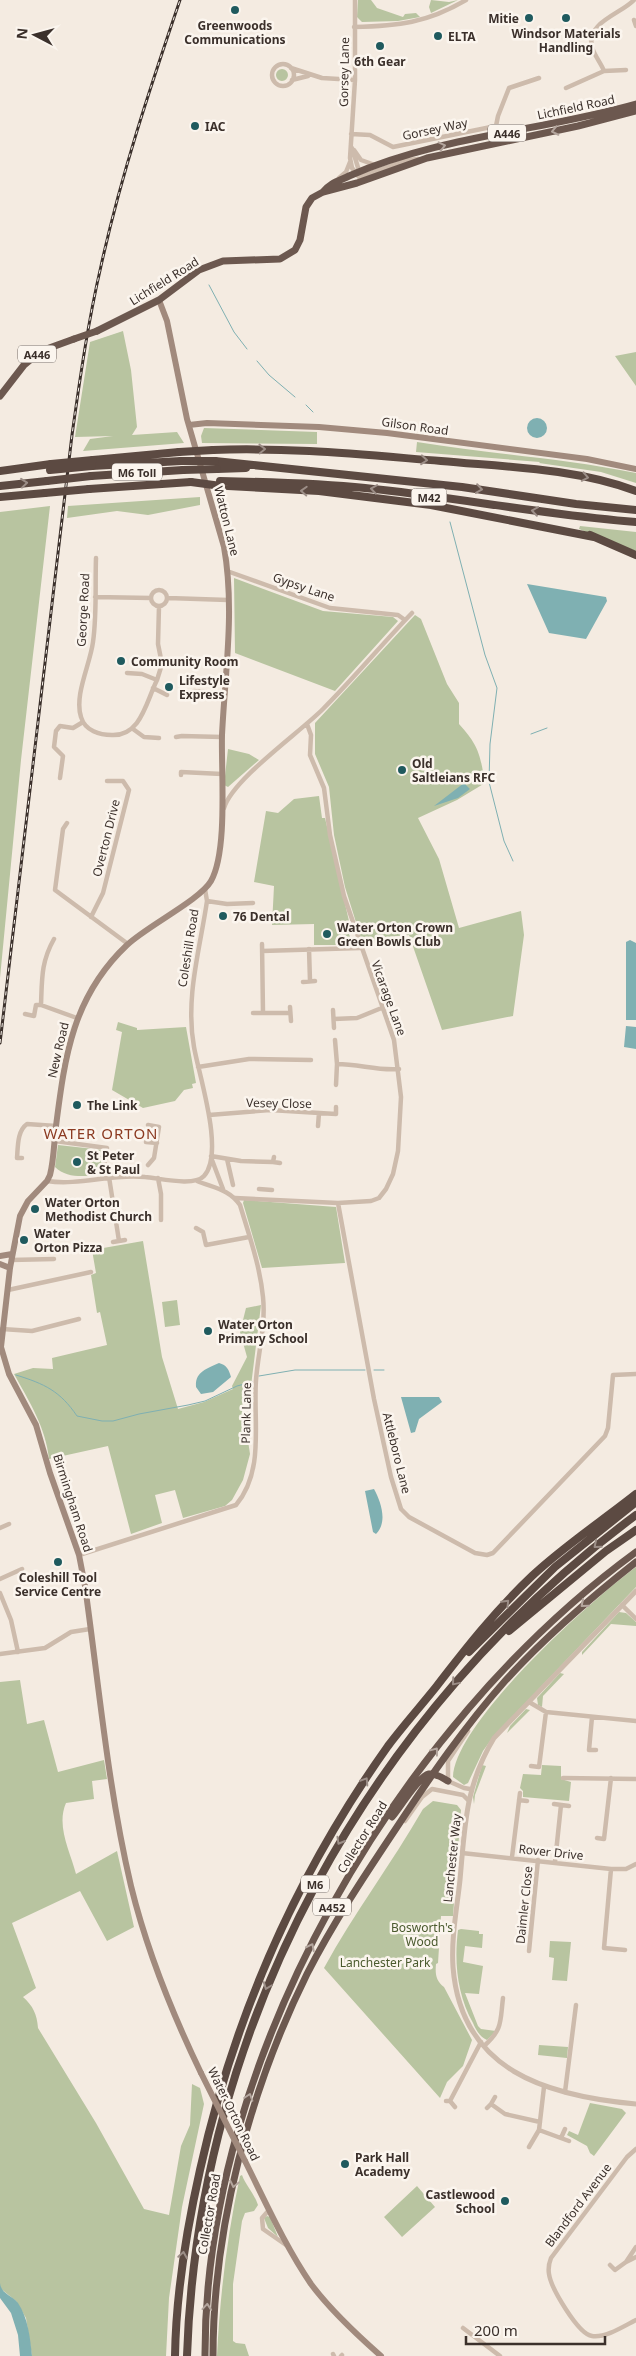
<svg xmlns="http://www.w3.org/2000/svg" width="636" height="2356" font-family="'Noto Sans',sans-serif">
<rect width="100%" height="100%" fill="#f4ebe1"/>
<path fill="#b8c4a0" d="M358 0H371L377 8 403 17 405 14 416 13 420 17 398 21 362 22 357 17Z
M431 0 449 2 458 0 431 13 429 7Z
M276 75a6 6 0 1 1 12 0a6 6 0 1 1-12 0Z
M123 331 131 370 137 427 132 435 177 432 184 443 83 451 90 439 113 436 75 437 90 342Z
M636 352V386L615 356Z
M204 428 317 432V444L202 443 201 436Z
M417 442C490 454 563 458 636 473V483L601 472 539 463 540 462 416 452Z
M200 497V505L148 515 117 511 67 518 68 506Z
M50 506 21 760 0 978V512Z
M580 526 636 532V551L579 529Z
M234 578 323 611 393 617 398 621 335 691 235 653Z
M415 615 421 619 447 684 459 703V724C479 746 480 754 485 783L457 800 418 818 439 859 459 928 521 911 524 935 513 1016 442 1030 409 935 387 937 364 948 345 887 334 835 329 787 315 754V723Z
M228 749 249 754 259 760 228 787 224 785Z
M319 796 322 818H325L349 921 345 922 352 943H342L341 923V945H314V924L272 925 274 886 254 882 266 811 278 813 294 799Z
M118 1022 137 1028V1030L186 1027 196 1083 192 1084 193 1088 184 1090 175 1101 143 1108 112 1090 122 1032 116 1030Z
M58 1145 103 1150 100 1175C85 1176 67 1179 55 1167Z
M244 1200 336 1207 345 1263 262 1268 243 1203Z
M143 1241 162 1357 178 1409 204 1402 233 1389 232 1386 247 1357 240 1332 246 1308 261 1305 250 1394 242 1401 250 1454 243 1480 232 1500 225 1506 183 1518 175 1490 155 1495 162 1523 131 1534 108 1446 49 1459C46 1428 29 1401 14 1374L33 1368 53 1369 52 1358 107 1345 100 1312 97 1313 91 1275 96 1273 92 1250Z
M177 1300 180 1325 165 1327 162 1302Z
M636 1567V1587L493 1737 483 1751 468 1783 464 1785 453 1777C455 1722 591 1600 636 1567Z
M619 1612 626 1613 636 1622V1626L611 1624 582 1655V1652Z
M560 1673 564 1674 543 1696 542 1707 538 1705 537 1698Z
M20 1680 27 1724 44 1720 58 1772 104 1760 107 1779 92 1781 94 1799 66 1803C56 1826 70 1851 76 1874L117 1851 134 1927 107 1941 80 1891 12 1923 36 1988 23 1997C33 2006 37 2014 38 2028L96 2123 144 2209 169 2215 181 2146 190 2125 192 2084 200 2088 204 2104 182 2207 169 2298 166 2356H32L26 2318 16 2301 0 2288V1682Z
M526 1709 530 1710 507 1733 510 1726Z
M482 1765 486 1766 475 1795 474 1804 473 1797Z
M542 1765 561 1766V1779L571 1782 569 1801 523 1797V1791L520 1788 523 1774 541 1775Z
M433 1801 457 1805 461 1810 453 1916H441L438 1963 436 1964C435 1974 436 1981 444 1987L472 2040 463 2066 447 2082 440 2098 324 1968C354 1913 392 1863 423 1809Z
M461 1929 479 1931V1934H483L482 1948 465 1946 463 1962 483 1966 479 1994 465 1993 478 2026 481 2029 496 2031 487 2040C480 2037 476 2030 473 2023 457 1994 454 1962 458 1930Z
M550 1941 571 1942 567 1981 552 1980 554 1958 549 1957Z
M539 2045 568 2047 567 2058 538 2055Z
M590 2103 622 2109 626 2113 594 2156 590 2153 587 2146 567 2135 569 2131 578 2135Z
M242 2175C246 2186 254 2193 258 2205L254 2211 245 2213 242 2221 233 2284V2341L236 2343 245 2344 249 2356H217C220 2295 227 2236 240 2176Z
M417 2186 435 2207 402 2237 384 2217Z
M267 2216 270 2217 278 2237 268 2228 264 2218Z"/>
<path fill="#7fb0b2" d="M527 428a10 10 0 1 1 20 0a10 10 0 1 1-20 0Z
M527 584 606 597 607 601 586 639 549 633Z
M464 783 470 789 458 798 434 806Z
M630 940 636 943V1020H626V942Z
M626 1026 636 1027V1049L624 1047Z
M219 1363C227 1365 229 1370 231 1377L213 1392 201 1394 196 1387C195 1372 206 1369 219 1363Z
M401 1397H439L442 1402 419 1419 415 1432 411 1433Z
M374 1489C381 1502 388 1522 376 1534L373 1532 365 1491Z
M0 2283C1 2294 12 2295 18 2303 28 2318 30 2337 32 2356H20L18 2335 11 2313 0 2298Z"/>
<g fill="none" stroke-linecap="round" stroke-linejoin="round">
<path stroke="#7fb0b2" stroke-width="1" d="M209 285 234 332 247 349
M257 361 269 375 295 397
M306 405 313 412
M450 522 485 655 497 688 490 744 489 782 504 841 513 861
M531 734 547 728
M374 1370H384
M16 1375C45 1384 60 1391 77 1416L102 1421H113L139 1414 188 1405 205 1401 237 1386 252 1382
M259 1376 295 1370H365"/>
<path stroke="#cdbbac" stroke-width="4.5" d="M355 0V80L350 158 352 168 359 177 407 160 418 159
M634 20 636 26
M354 27C398 26 427 23 466 0
M272 75a11 11 0 1 1 22 0a11 11 0 1 1-22 0Z
M291 68 322 78 355 80
M604 71C601 63 594 55 592 47 586 22 621 14 634 0
M292 80 308 76
M566 88 604 71 626 70
M351 134 370 135 393 147 496 126 498 116 509 88 539 78
M352 148 360 174
M354 150 361 160 375 165
M339 178 346 172 350 162
M96 558C95 586 97 614 93 642 90 665 74 695 81 717 85 731 100 735 112 735 141 736 146 702 157 680
M227 571 330 608 398 615 405 620
M151 598a8 8 0 1 1 16 0a8 8 0 1 1-16 0Z
M95 597 151 598
M168 598 228 600
M127 673 142 674 157 680 162 664 158 644 159 606
M153 688 167 695
M194 691 225 694
M133 729 144 737 159 738
M176 737 182 736 222 737
M181 775V772L222 774
M60 778 63 756 54 747 56 731 60 726 73 728 83 722
M224 808C233 779 299 733 323 709 354 678 382 644 412 613
M67 823 63 829 55 890 128 944
M207 901 227 904 253 903
M91 917 103 893 129 790 123 781H107
M54 939C41 962 42 979 41 1005L77 1018
M262 944 263 1013
M309 949 310 981
M262 951 360 948
M303 982 315 981
M290 1007 291 1021
M333 1010 334 1028
M253 1013H290
M25 1014 34 1016 36 1005H41
M334 1019 357 1018 384 1007
M335 1040 337 1064 336 1085
M337 1064C359 1064 378 1071 399 1069
M198 1067 249 1059 311 1060
M209 1115 270 1110 336 1114V1107
M318 1126 319 1113
M55 1141 107 1148 102 1178
M146 1142 157 1143
M211 1156 241 1161 273 1162
M274 1157 273 1162 280 1163
M22 1158H17C18 1147 17 1131 27 1124L56 1126
M227 1159 233 1185
M212 1160 223 1189
M148 1165 154 1158 159 1127 148 1125
M109 1177 119 1241
M158 1178 161 1194V1220
M47 1181C80 1186 113 1173 145 1177 159 1178 194 1187 204 1176 225 1153 199 1076 194 1047 185 998 200 949 207 901L205 889
M259 1189 272 1190
M235 1198 338 1203 371 1201 379 1198 386 1189 393 1174 398 1151 401 1097 394 1040 344 896 330 835 324 788 310 755 311 735 307 724
M338 1203 374 1399 391 1477 401 1509 409 1517 475 1553 487 1555 493 1553 605 1436 608 1428 613 1375 636 1374
M196 1228 203 1232 206 1245 249 1237
M113 1242 125 1240
M11 1260 54 1259
M8 1290 91 1272
M2 1329 32 1331 79 1319
M0 1528 9 1524
M79 1555 236 1505C265 1470 253 1422 256 1380 258 1353 266 1325 263 1297 260 1266 249 1235 240 1205 229 1189 214 1188 197 1181
M0 1579 22 1569
M0 1593 11 1620 18 1652
M622 1605 636 1619
M0 1654 45 1648 71 1632 90 1629
M529 1702 546 1712 636 1721
M592 1717 589 1750H596
M468 1731 448 1761V1781L464 1788 470 1789
M531 1766 539 1767 546 1712
M563 1778 636 1779
M519 1800 527 1801
M554 1804 569 1806
M405 1821 422 1797 432 1789 463 1795 468 1800
M597 1838 604 1839 611 1778
M462 1853 611 1869H626L636 1864
M512 1857 520 1793
M555 1862 561 1805
M611 1869 604 1948 625 1950
M529 1951 538 1860
M484 2046C503 2029 500 2022 503 1998
M565 2092 576 2005
M446 2101H450L455 2107
M450 2101 481 2042
M491 2104 495 2097
M487 2108 491 2104 505 2114 540 2122
M539 2130 569 2141
M561 2138 565 2129
M529 2147 539 2130 544 2087
M636 2149 627 2157 551 2258C549 2263 548 2268 549 2274 551 2288 578 2334 592 2336 606 2338 624 2326 636 2320
M269 2210 262 2218 263 2229 286 2245
M636 2247 626 2262 636 2257
M610 2265 615 2270 626 2262
M463 2328 500 2356
M333 2354 334 2356
M341 2356 342 2355"/>
<path stroke="#cdbbac" stroke-width="5" d="M636 1591 494 1738C465 1786 465 1826 460 1880 457 1908 451 1938 453 1967 461 2071 547 2096 636 2104"/>
<path stroke="#a18a7d" stroke-width="6" d="M159 300 167 321 187 419 224 547C235 609 225 673 222 735 221 772 228 851 211 881 200 900 147 926 127 945 73 996 65 1055 56 1126 54 1142 54 1159 50 1175L47 1181 28 1201 20 1216 10 1268 1 1347 9 1374 36 1425 50 1473 79 1555 85 1586C99 1686 108 1788 131 1886 147 1951 172 2013 201 2073
M189 425 207 423 319 427 387 433 587 459 636 469
M0 1256 12 1254
M0 1264 10 1268
M245 2161C266 2203 285 2246 311 2284 331 2311 356 2334 381 2356"/>
<path stroke="#6c584f" stroke-width="7" d="M323 192C330 183 339 181 349 176 439 136 541 131 636 104
M97 331 159 300 199 270 223 261 280 259 295 250 300 240 306 207 312 198 323 192 357 183 427 158 578 126 636 111
M0 396 24 365 41 351 74 339
M392 1817C400 1808 418 1777 429 1774 436 1773 443 1778 448 1781
M205 2356C204 2057 398 1726 636 1552
M213 2356C213 2227 250 2089 307 1974 333 1923 365 1875 397 1827 430 1777 465 1726 505 1681 545 1637 589 1599 636 1562"/>
<path stroke="#5c4a42" stroke-width="8" d="M213 450C289 447 365 455 441 461 506 467 574 468 636 491
M93 460 179 452
M215 461 462 487 576 504 636 510
M92 466 181 461
M217 469 246 468
M0 471 51 464
M91 476 183 470
M220 481C269 482 317 483 365 488 455 497 545 515 636 522
M0 486 47 481
M228 486 319 491 431 505 594 537
M89 489 191 482
M0 497 45 493
M590 535 636 555
M509 1631 606 1551 636 1530
M469 1652 555 1567 636 1502
M175 2356C176 2293 186 2232 200 2170 234 2017 297 1874 388 1746 403 1726 420 1707 436 1687 466 1648 496 1610 532 1576 564 1546 602 1521 636 1494
M187 2356C198 2024 370 1712 636 1515"/>
<g stroke="#3b302b" stroke-width="3">
<path id="rail" d="M0 1043 72 435C80 378 88 322 101 266 121 175 150 88 180 0"/>
</g>
<use href="#rail" stroke="#fbf5ee" stroke-width="1" stroke-dasharray="4" stroke-linecap="butt"/>
<path stroke="#a18a7d" stroke-width="6" d="M201 2073 245 2161"/>
<path stroke="#6c584f" stroke-width="7" d="M74 339 97 331"/>
<path stroke="#5c4a42" stroke-width="8" d="M179 452 213 450
M181 461H215
M51 464 93 460
M50 470 92 466
M183 470 217 469
M47 481 91 476
M191 482 221 486
M45 493 89 489"/>
</g>
<defs><path id="oneway-chevron" d="M-2-3.5L2.5 0L-2 3.5" fill="none" stroke-width="1.6" stroke-linecap="round" stroke-linejoin="round" transform="scale(1.25)"/></defs>
<g stroke="#b4a69e">
<use href="#oneway-chevron" transform="translate(555 131) rotate(168)"/>
<use href="#oneway-chevron" transform="translate(442 146) rotate(-13)"/>
<use href="#oneway-chevron" transform="translate(584 1604) rotate(139)"/>
<use href="#oneway-chevron" transform="translate(435 1751) rotate(-53)"/>
<use href="#oneway-chevron" transform="translate(311 1947) rotate(-63)"/>
<use href="#oneway-chevron" transform="translate(249 2097) rotate(-72)"/>
<use href="#oneway-chevron" transform="translate(234 2184) rotate(102)"/>
<use href="#oneway-chevron" transform="translate(207 2307) rotate(-85)"/>
</g>
<g stroke="#9c8e87">
<use href="#oneway-chevron" transform="translate(262 449) rotate(-1)"/>
<use href="#oneway-chevron" transform="translate(424 460) rotate(5)"/>
<use href="#oneway-chevron" transform="translate(585 477) rotate(11)"/>
<use href="#oneway-chevron" transform="translate(24 483) rotate(-6)"/>
<use href="#oneway-chevron" transform="translate(374 489) rotate(-172)"/>
<use href="#oneway-chevron" transform="translate(479 489) rotate(8)"/>
<use href="#oneway-chevron" transform="translate(304 491) rotate(-177)"/>
<use href="#oneway-chevron" transform="translate(535 511) rotate(-172)"/>
<use href="#oneway-chevron" transform="translate(597 1545) rotate(140)"/>
<use href="#oneway-chevron" transform="translate(506 1603) rotate(-46)"/>
<use href="#oneway-chevron" transform="translate(455 1682) rotate(130)"/>
<use href="#oneway-chevron" transform="translate(365 1781) rotate(-57)"/>
<use href="#oneway-chevron" transform="translate(340 1841) rotate(120)"/>
<use href="#oneway-chevron" transform="translate(267 1986) rotate(111)"/>
<use href="#oneway-chevron" transform="translate(183 2255) rotate(-81)"/>
</g>
<g fill="#1f5a5e" stroke="#fbf5ee" stroke-width="2">
<circle cx="235" cy="10" r="5"/>
<circle cx="529" cy="18" r="5"/>
<circle cx="566" cy="18" r="5"/>
<circle cx="438" cy="36" r="5"/>
<circle cx="380" cy="46" r="5"/>
<circle cx="195" cy="126" r="5"/>
<circle cx="121" cy="661" r="5"/>
<circle cx="169" cy="687" r="5"/>
<circle cx="402" cy="770" r="5"/>
<circle cx="223" cy="916" r="5"/>
<circle cx="327" cy="934" r="5"/>
<circle cx="77" cy="1105" r="5"/>
<circle cx="77" cy="1162" r="5"/>
<circle cx="35" cy="1209" r="5"/>
<circle cx="24" cy="1240" r="5"/>
<circle cx="208" cy="1331" r="5"/>
<circle cx="58" cy="1562" r="5"/>
<circle cx="345" cy="2164" r="5"/>
<circle cx="505" cy="2201" r="5"/>
</g>
<g text-anchor="middle" dominant-baseline="central" stroke-width="5" stroke-linejoin="round" paint-order="stroke">
<g fill="#fbf5ee" stroke="#756b66" stroke-width="1">
<rect x="488" y="124.5" width="38" height="17" rx="4"/>
<rect x="18" y="345.5" width="38" height="17" rx="4"/>
<rect x="112" y="463.5" width="50" height="17" rx="4"/>
<rect x="411.5" y="488.5" width="35" height="17" rx="4"/>
<rect x="301" y="1875.5" width="28" height="17" rx="4"/>
<rect x="313" y="1898.5" width="38" height="17" rx="4"/>
</g>
<g font-size="11" font-weight="bold" fill="#3b302b">
<text x="507" y="133">A446</text>
<text x="37" y="354">A446</text>
<text x="137" y="472">M6 Toll</text>
<text x="429" y="497">M42</text>
<text x="315" y="1884">M6</text>
<text x="332" y="1907">A452</text>
</g>
<g font-size="12" font-weight="bold" fill="#3b302b" stroke="#fbf5ee" text-anchor="start">
<text x="519" y="18" text-anchor="end">Mitie</text>
<text x="235" y="25" text-anchor="middle">Greenwoods<tspan x="235" dy="14">Communications</tspan></text>
<text x="566" y="33" text-anchor="middle">Windsor Materials<tspan x="566" dy="14">Handling</tspan></text>
<text x="448" y="36">ELTA</text>
<text x="380" y="61" text-anchor="middle">6th Gear</text>
<text x="205" y="126">IAC</text>
<text x="131" y="661">Community Room</text>
<text x="179" y="680">Lifestyle<tspan x="179" dy="14">Express</tspan></text>
<text x="412" y="763">Old<tspan x="412" dy="14">Saltleians RFC</tspan></text>
<text x="233" y="916">76 Dental</text>
<text x="337" y="927">Water Orton Crown<tspan x="337" dy="14">Green Bowls Club</tspan></text>
<text x="87" y="1105">The Link</text>
<text x="87" y="1155">St Peter<tspan x="87" dy="14">&amp; St Paul</tspan></text>
<text x="45" y="1202">Water Orton<tspan x="45" dy="14">Methodist Church</tspan></text>
<text x="34" y="1233">Water<tspan x="34" dy="14">Orton Pizza</tspan></text>
<text x="218" y="1324">Water Orton<tspan x="218" dy="14">Primary School</tspan></text>
<text x="58" y="1577" text-anchor="middle">Coleshill Tool<tspan x="58" dy="14">Service Centre</tspan></text>
<text x="355" y="2157">Park Hall<tspan x="355" dy="14">Academy</tspan></text>
<text x="495" y="2194" text-anchor="end">Castlewood<tspan x="495" dy="14">School</tspan></text>
</g>
<g font-size="12" fill="#3b302b" stroke="#fbf5ee">
<text transform="translate(344 72) rotate(-89)">Gorsey Lane</text>
<text transform="translate(576 107) rotate(-12)">Lichfield Road</text>
<text transform="translate(435 129) rotate(-12)">Gorsey Way</text>
<text transform="translate(164 281) rotate(-32)">Lichfield Road</text>
<text transform="translate(415 426) rotate(8)">Gilson Road</text>
<text transform="translate(227 521) rotate(76)">Watton Lane</text>
<text transform="translate(304 587) rotate(19)">Gypsy Lane</text>
<text transform="translate(83 610) rotate(-87)">George Road</text>
<text transform="translate(106 838) rotate(-76)">Overton Drive</text>
<text transform="translate(188 948) rotate(-81)">Coleshill Road</text>
<text transform="translate(389 998) rotate(70)">Vicarage Lane</text>
<text transform="translate(58 1050) rotate(-77)">New Road</text>
<text transform="translate(279 1103) rotate(1)">Vesey Close</text>
<text transform="translate(246 1413) rotate(-89)">Plank Lane</text>
<text transform="translate(397 1453) rotate(76)">Attleboro Lane</text>
<text transform="translate(73 1503) rotate(72)">Birmingham Road</text>
<text transform="translate(362 1837) rotate(-58)">Collector Road</text>
<text transform="translate(551 1852) rotate(6)">Rover Drive</text>
<text transform="translate(452 1858) rotate(-84)">Lanchester Way</text>
<text transform="translate(524 1905) rotate(-84)">Daimler Close</text>
<text transform="translate(234 2114) rotate(64)">Water Orton Road</text>
<text transform="translate(578 2205) rotate(-53)">Blandford Avenue</text>
<text transform="translate(209 2214) rotate(-80)">Collector Road</text>
</g>
<g font-size="12" fill="#4a5a2e" stroke="#fbf5ee">
<text x="422" y="1927">Bosworth's<tspan x="422" dy="14">Wood</tspan></text>
<text x="385" y="1962">Lanchester Park</text>
</g>
<g font-size="15" letter-spacing="1" fill="#8c3b22" stroke="#fbf5ee">
<text x="101" y="1133">WATER ORTON</text>
</g>
</g>
<g transform="translate(35 35) rotate(276)" stroke="#fbf5ee" stroke-width="4" paint-order="stroke">
<path d="M0-4L9 19L0 12L-9 19Z" fill="#3b302b"/>
<text y="-8" font-size="14" font-weight="bold" text-anchor="middle" fill="#3b302b">N</text>
</g>
<path d="M466 2336v8h139v-8" fill="none" stroke="#3b302b" stroke-width="2.5"/>
<text x="474" y="2336" font-size="15" fill="#3b302b" stroke="#fbf5ee" stroke-width="4" paint-order="stroke">200 m</text>
</svg>
